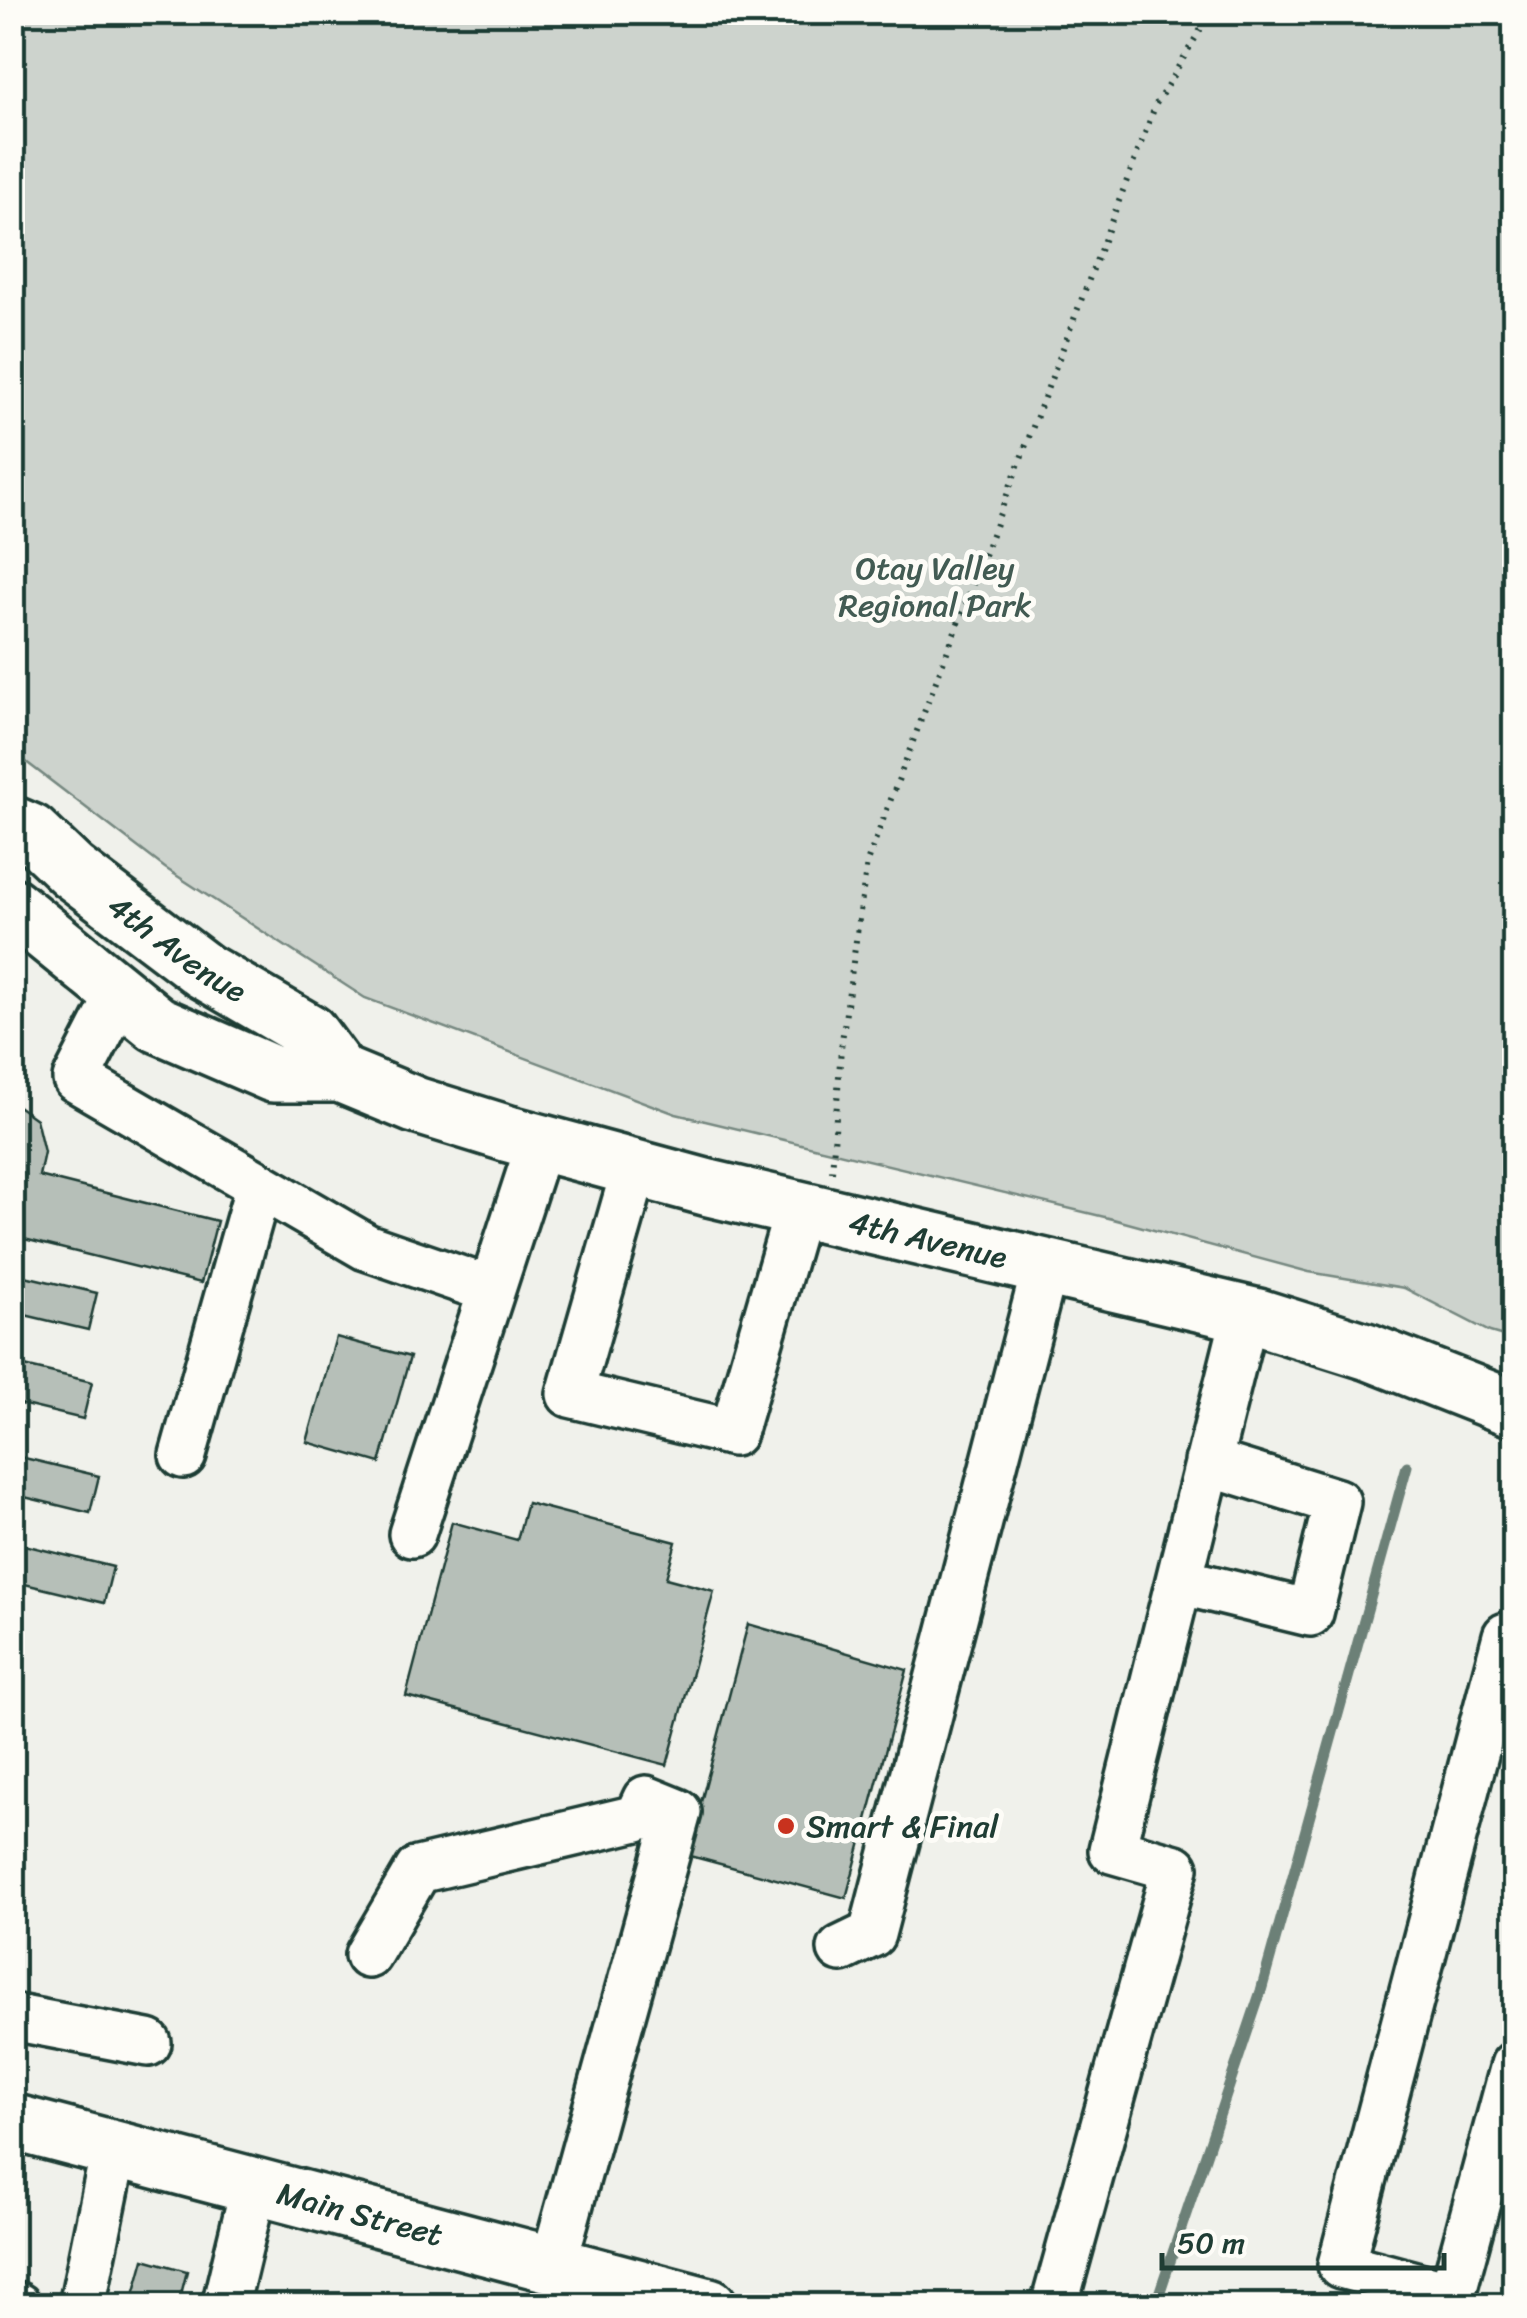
<svg xmlns="http://www.w3.org/2000/svg" width="1527" height="2318" font-family="Sriracha,sans-serif">
<rect width="100%" height="100%" fill="#f0f1eb"/>
<filter id="ink" filterUnits="userSpaceOnUse"><feTurbulence type="fractalNoise" baseFrequency=".01" numOctaves="2"/><feDisplacementMap in="SourceGraphic" scale="20" xChannelSelector="R" yChannelSelector="G"/><feConvolveMatrix kernelMatrix="1 2 1 2 8 2 1 2 1" color-interpolation-filters="sRGB"/></filter>
<g filter="url(#ink)">
<path fill="#cdd3cd" stroke="#768880" stroke-width="2.5" d="M12 13H1514V1339L1490 1332 1404 1288 1309 1272 1113 1219 676 1114 365 998 165 868 25 761 12 745Z"/>
<g fill="none" stroke-linecap="round" stroke-linejoin="round">
<path stroke="#6c8077" stroke-width="11" d="M1155 2306 1261 1991 1407 1466"/>
</g>
<path fill="#b6bfb8" stroke="#1f3d34" stroke-width="2.5" d="M12 1102 36 1119 44 1152 39 1176 217 1221 201 1283 12 1236Z
M12 1273 97 1293 88 1330 12 1312Z
M336 1337 410 1357 380 1463 307 1442Z
M12 1363 92 1382 83 1419 12 1402Z
M12 1455 99 1476 90 1513 12 1494Z
M527 1503 676 1542 666 1578 714 1591 667 1765 406 1696 452 1522 517 1540Z
M12 1542 113 1567 104 1603 12 1581Z
M748 1624 907 1670 846 1898 687 1855Z
M144 2259 187 2271 178 2306H131Z"/>
<g fill="none" stroke-linecap="round" stroke-linejoin="round">
<g stroke="#1f3d34" stroke-width="52">
<path id="minor" d="M120 994 76 1079 366 1247 491 1290
M635 1168 570 1394 733 1433 798 1209
M183 1455 259 1185
M412 1534 540 1142
M1179 1581 1310 1613 1337 1502 1208 1462
M841 1949 872 1934 1045 1268
M368 1955 418 1870 637 1818 646 1799 678 1812 553 2265
M12 2017 148 2043
M1452 2295 1341 2265 1506 1636 1514 1642
M12 2304 18 2306
M82 2306 114 2149
M225 2306 254 2186
M1054 2306 1175 1868 1112 1850 1245 1315
M1449 2306 1514 2065"/>
</g>
<g stroke="#1f3d34" stroke-width="62">
<g id="major">
<path id="s1" d="M12 824 31 832 72 871 204 971 309 1032 340 1074"/>
<path id="s2" d="M12 906 157 1024 273 1074H340L415 1105 509 1134 709 1188 1258 1317 1369 1352 1514 1409"/>
<path id="s3" d="M12 2122 709 2306"/>
</g>
</g>
<path stroke="#1f3d34" stroke-width="6" stroke-dasharray="2.5 8" stroke-linecap="butt" d="M832 1172 841 1048 867 862 1156 104 1211 12"/>
<use href="#minor" stroke="#fdfcf7" stroke-width="45"/>
<use href="#major" stroke="#fdfcf7" stroke-width="55"/>
</g>
</g>
<circle fill="#c8321e" stroke="#fdfcf7" stroke-width="4" cx="786" cy="1826" r="10"/>
<g text-anchor="middle" dominant-baseline="central" stroke-width="10" stroke-linejoin="round" paint-order="stroke">
<g font-size="32" fill="#425b53" stroke="#fdfcf7">
<text x="935" y="568">Otay Valley<tspan x="935" dy="37">Regional Park</tspan></text>
</g>
<g font-size="32" fill="#1f3d34" stroke="#fdfcf7">
<text stroke="none"><textPath href="#s1" startOffset="208">4th Avenue</textPath></text>
<text stroke="none"><textPath href="#s2" startOffset="992">4th Avenue</textPath></text>
<text stroke="none"><textPath href="#s3" startOffset="360">Main Street</textPath></text>
</g>
<g font-size="32" fill="#1f3d34" stroke="#fdfcf7" text-anchor="start">
<text x="806" y="1826">Smart &amp; Final</text>
</g>
</g>
<rect width="1527" height="2318" fill="none" stroke="#fdfcf7" stroke-width="50"/>
<rect x="25" y="25" width="1477" height="2268" fill="none" stroke="#1f3d34" stroke-width="4" filter="url(#ink)"/>
<path d="M1162 2253v15h282v-15" fill="none" stroke="#1f3d34" stroke-width="5"/>
<text x="1177" y="2253" font-size="30" fill="#1f3d34" stroke="#fdfcf7" stroke-width="8" paint-order="stroke">50 m</text>
</svg>
